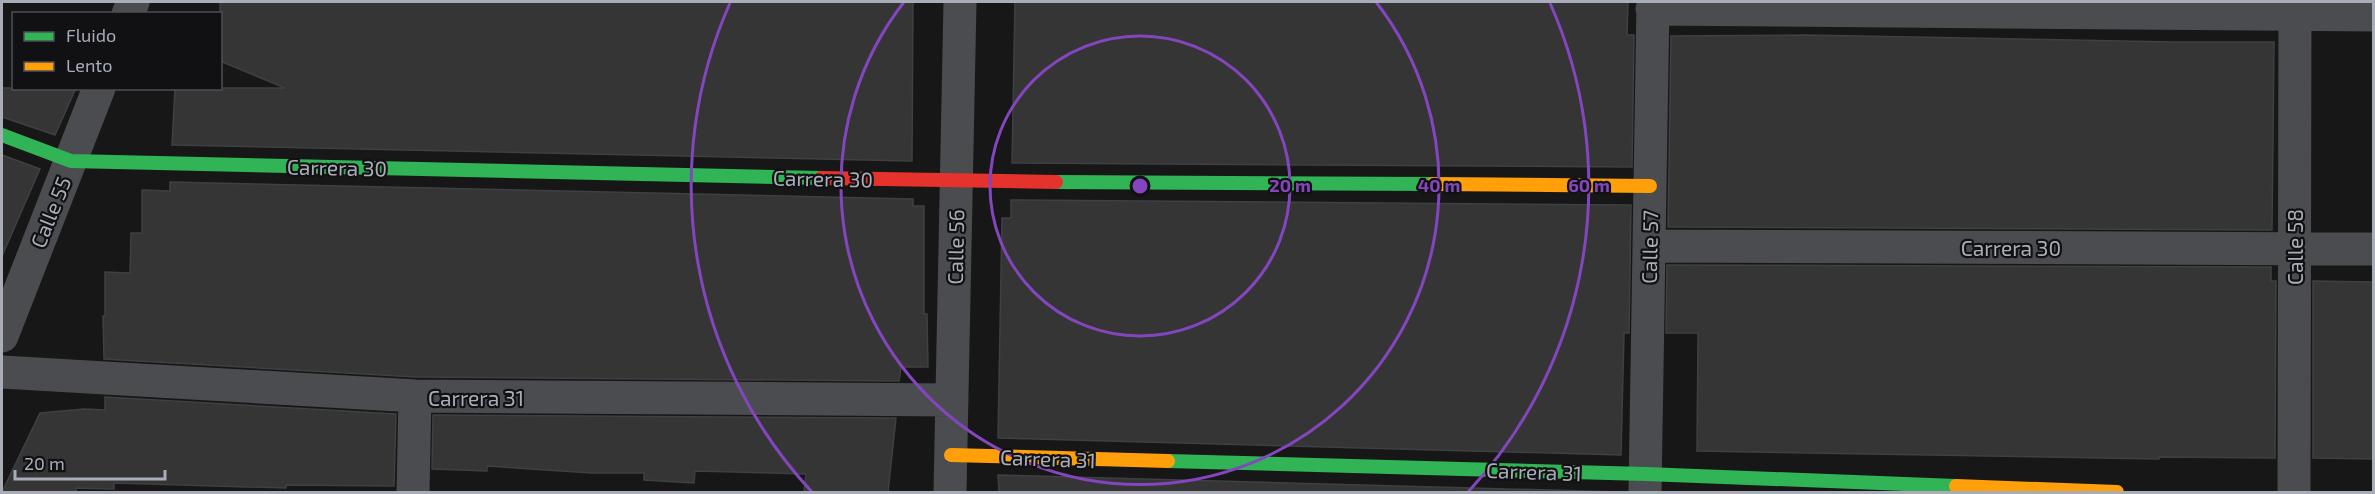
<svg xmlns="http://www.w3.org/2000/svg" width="2375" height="494" font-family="'Exo 2',sans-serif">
<rect width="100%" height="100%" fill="#171717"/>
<path fill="#353536" stroke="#3f4043" stroke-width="1.5" d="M220 2H913L912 161 172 145 175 88H285L220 61Z
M1015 2H1628L1627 35H1634L1632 167 1012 163Z
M1807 35 2175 42H2274L2272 230 1668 227 1671 36Z
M2 88H76L55 135 2 117Z
M2 155 40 169 2 256Z
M170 182 913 199V206H924V314H927L928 367H901L899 381 416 377 104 359 103 316H105V272L130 273 131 233H142V190L170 191Z
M1011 200 1631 205 1629 333H1624L1621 455 998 438 1002 218H1011Z
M1667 265 2271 267V281H2276L2275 458 2159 457V459L1697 451 1698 333H1666Z
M2313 281 2373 282V459L2313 458Z
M105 397 396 414 394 486 286 485V488L114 483V489L76 488V492H2L40 413 84 409 105 410Z
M433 415 896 418 888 492H804L806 474 695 471 694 483 644 480V473H592L487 466V471L432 469Z
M998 475 1621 492H999Z"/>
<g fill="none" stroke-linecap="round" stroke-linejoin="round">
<path stroke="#4b4c50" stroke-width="33" d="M1652 9 2374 15
M128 14 133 2
M1649 246 2374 249
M2 336 99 88
M2 372 415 396 952 400
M413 492 415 396
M950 492 960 2
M1645 492 1653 2
M2294 492 2295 2"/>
<path stroke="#30b455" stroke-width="14" d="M2 135 71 161 821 178
M1056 182 1433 184
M1168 461 1646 474 1956 486"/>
<path stroke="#ff9f0a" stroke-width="14" d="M1433 184 1650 186
M951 455 1168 461
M1956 486 2117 492"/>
<path stroke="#e5322d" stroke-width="14" d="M821 178 1056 182"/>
</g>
<g fill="none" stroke="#8446be" stroke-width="3">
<circle cx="1140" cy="186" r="150"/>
<path d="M1376 2A299 299 0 1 1 904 2"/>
<path d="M812 492A449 449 0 0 1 730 3M1550 3A449 449 0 0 1 1468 492"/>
</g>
<g text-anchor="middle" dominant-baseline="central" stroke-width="4.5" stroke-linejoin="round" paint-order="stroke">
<g font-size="21" fill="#a8adb8" stroke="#111113">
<text transform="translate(337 167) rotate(1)">Carrera 30</text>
<text transform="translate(823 178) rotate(1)">Carrera 30</text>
<text transform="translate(50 212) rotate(-68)">Calle 55</text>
<text transform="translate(955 247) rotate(-89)">Calle 56</text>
<text transform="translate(1649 247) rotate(-89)">Calle 57</text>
<text x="2011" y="247">Carrera 30</text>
<text transform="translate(2294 247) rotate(-90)">Calle 58</text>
<text x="476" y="397">Carrera 31</text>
<text transform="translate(1048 458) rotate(2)">Carrera 31</text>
<text transform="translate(1534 471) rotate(2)">Carrera 31</text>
</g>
</g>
<circle cx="1140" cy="186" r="9" fill="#8446be" stroke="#111113" stroke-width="3"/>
<g font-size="18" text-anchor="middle" font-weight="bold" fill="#8446be" stroke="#111113" stroke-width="4.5" stroke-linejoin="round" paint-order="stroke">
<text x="1290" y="192">20 m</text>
<text x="1439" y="192">40 m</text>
<text x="1589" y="192">60 m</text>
</g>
<rect width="2375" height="494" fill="none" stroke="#a8adb8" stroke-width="6"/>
<rect x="12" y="12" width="210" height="78" fill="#111113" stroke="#4d4f55" stroke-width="1.5"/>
<rect x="24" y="32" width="30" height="9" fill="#30b455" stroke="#4d4f55" stroke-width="1.5"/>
<text x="66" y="42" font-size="18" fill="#a8adb8">Fluido</text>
<rect x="24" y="62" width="30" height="9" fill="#ff9f0a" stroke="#4d4f55" stroke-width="1.5"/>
<text x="66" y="72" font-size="18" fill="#a8adb8">Lento</text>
<path d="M15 470v9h150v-9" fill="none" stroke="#a8adb8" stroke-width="3"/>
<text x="24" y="470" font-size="18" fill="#a8adb8" stroke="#111113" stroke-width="4.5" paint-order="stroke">20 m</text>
</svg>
